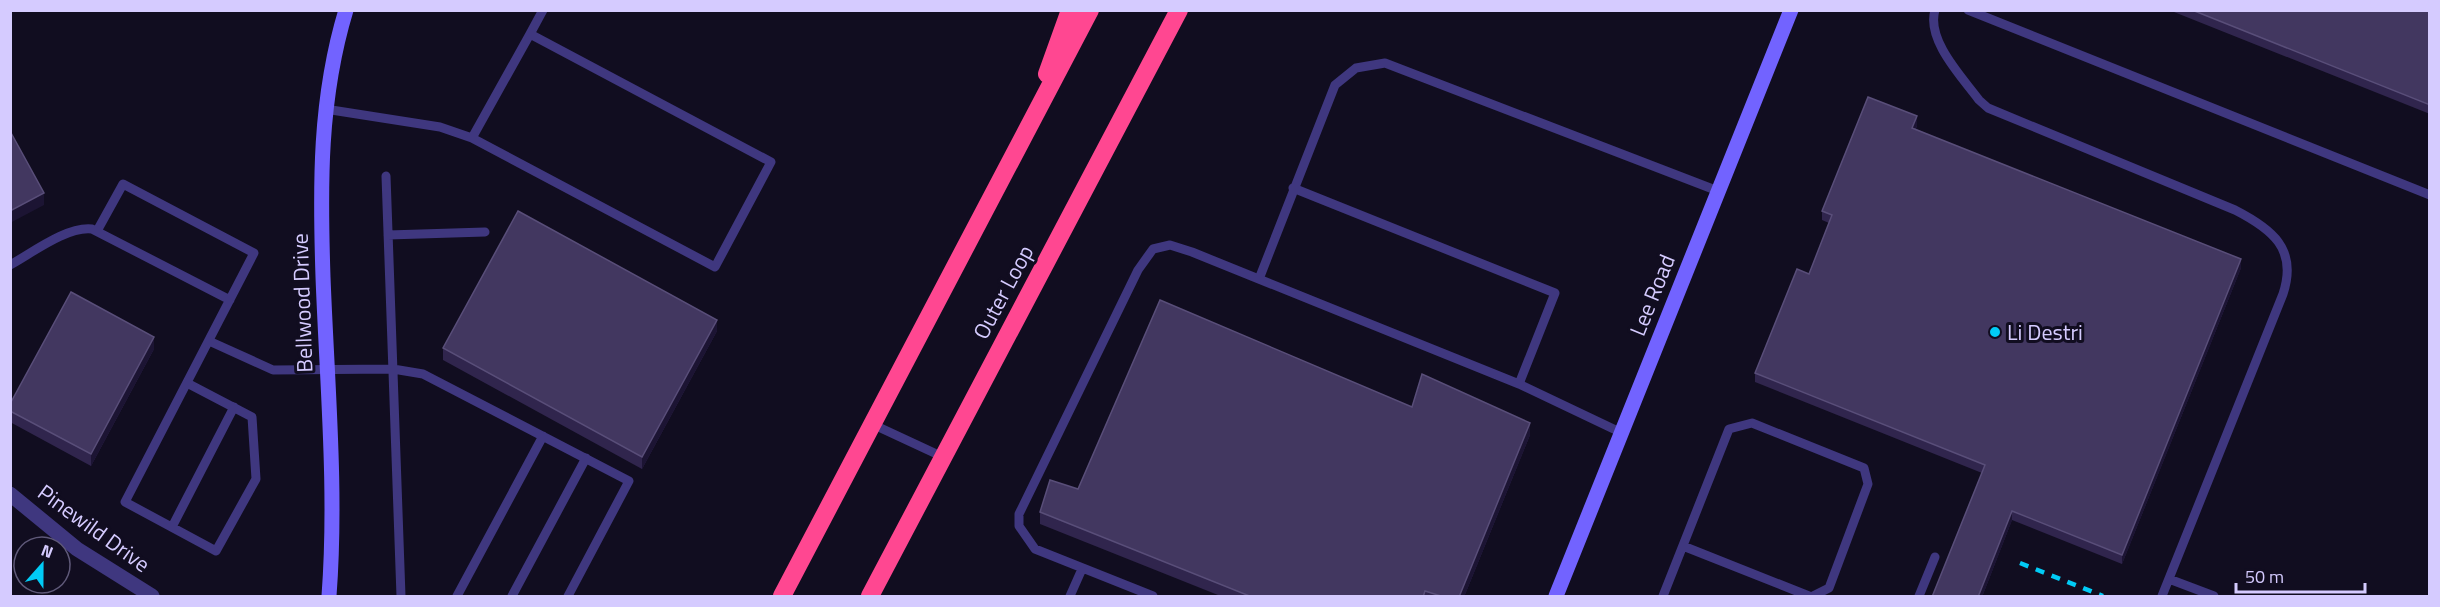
<svg xmlns="http://www.w3.org/2000/svg" width="2440" height="607" font-family="'Titillium Web',sans-serif">
<rect width="100%" height="100%" fill="#110d20"/>
<g fill="none" stroke-linecap="round" stroke-linejoin="round">
<path stroke="#3f377f" stroke-width="9" d="M1935 10C1926 40 1962 77 1979 100L1988 108 2235 210C2272 229 2298 249 2283 294L2162 596
M1968 10 2430 195
M530 34 771 162 715 267 472 138Z
M530 34 543 10
M325 109 440 127 472 138
M386 176 401 596
M1293 188 1555 293 1519 384
M97 231 123 184 254 253 125 502 216 551 256 479 252 417 187 383
M388 235 485 232
M10 265C32 253 67 226 92 229L230 300
M1259 279 1335 85 1356 68 1385 63 1718 191
M209 341 273 370 393 369 423 374 629 481 568 596
M872 424 943 457
M172 527 234 407
M1683 546 1809 596
M2169 579 2214 596
M457 596 543 436
M512 596 586 458
M1070 596 1082 569
M1153 596 1035 549 1019 526V514L1138 270 1153 249 1170 245 1192 252 1519 384 1622 433
M1663 596 1729 429 1752 423 1864 468 1868 484 1829 588 1813 596
M1919 596 1935 557"/>
<path stroke="#3f377f" stroke-width="15" d="M10 494 77 549 152 596"/>
<path stroke="#7263ff" stroke-width="15" d="M329 596C337 491 327 383 323 277 320 186 319 99 346 10
M1556 596 1791 10"/>
<path stroke="#ff4791" stroke-width="18" d="M1047 74 1070 10
M782 596 1090 10
M870 596 1179 10"/>
<path stroke="#01cbf6" stroke-width="4.5" stroke-dasharray="9 8" stroke-linecap="butt" d="M2020 563 2103 596"/>
</g>
<path fill="#30254d" d="M2169 10H2430V114Z
M1917 125 1916 129 2241 268 2122 564 2012 520 1982 597H1932L1982 473 1755 382V373L1809 274 1829 223 1822 220V211Z
M717 331 642 469 443 360V348Z
M154 349 91 466 10 422V404Z
M1412 407 1530 435 1464 597H1223L1040 524V512L1078 489Z"/>
<path fill="#1c1433" d="M1917 116V125L1912 137V128Z
M44 193V205L10 223V211Z
M2241 259V268L2122 564V555Z
M717 320V331L642 469V457Z
M154 337V349L91 466V454Z
M1530 423V435L1464 597H1459Z
M2012 511V520L1982 597H1978Z"/>
<path fill="#423760" stroke="#594e79" stroke-width="1.5" d="M2192 10H2430V105Z
M1868 97 1917 116 1912 128 2241 259 2122 555 2012 511 1978 597H1932L1985 465 1755 373 1797 269 1809 274 1832 215 1822 211Z
M10 131 44 193 10 211Z
M518 211 717 320 642 457 443 348Z
M71 292 154 337 91 454 10 411V404Z
M1160 300 1412 407 1422 374 1530 423 1459 597H1444L1425 591 1423 597H1252L1040 512 1050 480 1078 489Z"/>
<circle fill="#01cbf6" stroke="#110d20" stroke-width="2" cx="1995" cy="332" r="6"/>
<g text-anchor="middle" dominant-baseline="central" stroke-width="6" stroke-linejoin="round" paint-order="stroke">
<g font-size="22" fill="#d5cbff" stroke="#110d20">
<text transform="translate(1003 292) rotate(-62)">Outer Loop</text>
<text transform="translate(1652 295) rotate(-68)">Lee Road</text>
<text transform="translate(302 303) rotate(-92)">Bellwood Drive</text>
<text transform="translate(94 528) rotate(36)">Pinewild Drive</text>
</g>
<g font-size="22" fill="#d5cbff" stroke="#110d20" text-anchor="start">
<text x="2007" y="332">Li Destri</text>
</g>
</g>
<rect width="2440" height="607" fill="none" stroke="#d5cbff" stroke-width="24"/>
<g transform="translate(42 565) rotate(21)"><circle r="28" fill="#110d20" stroke="#5f5979" stroke-width="1.5"/>
<path d="M0-4.5L10 22L0 15L-10 22Z" fill="#01cbf6"/>
<text y="-9" font-size="16" font-weight="bold" text-anchor="middle" fill="#d5cbff">N</text>
</g>
<path d="M2236 583v9h129v-9" fill="none" stroke="#d5cbff" stroke-width="3"/>
<text x="2245" y="583" font-size="18" fill="#d5cbff" stroke="#110d20" stroke-width="4.5" paint-order="stroke">50 m</text>
</svg>
